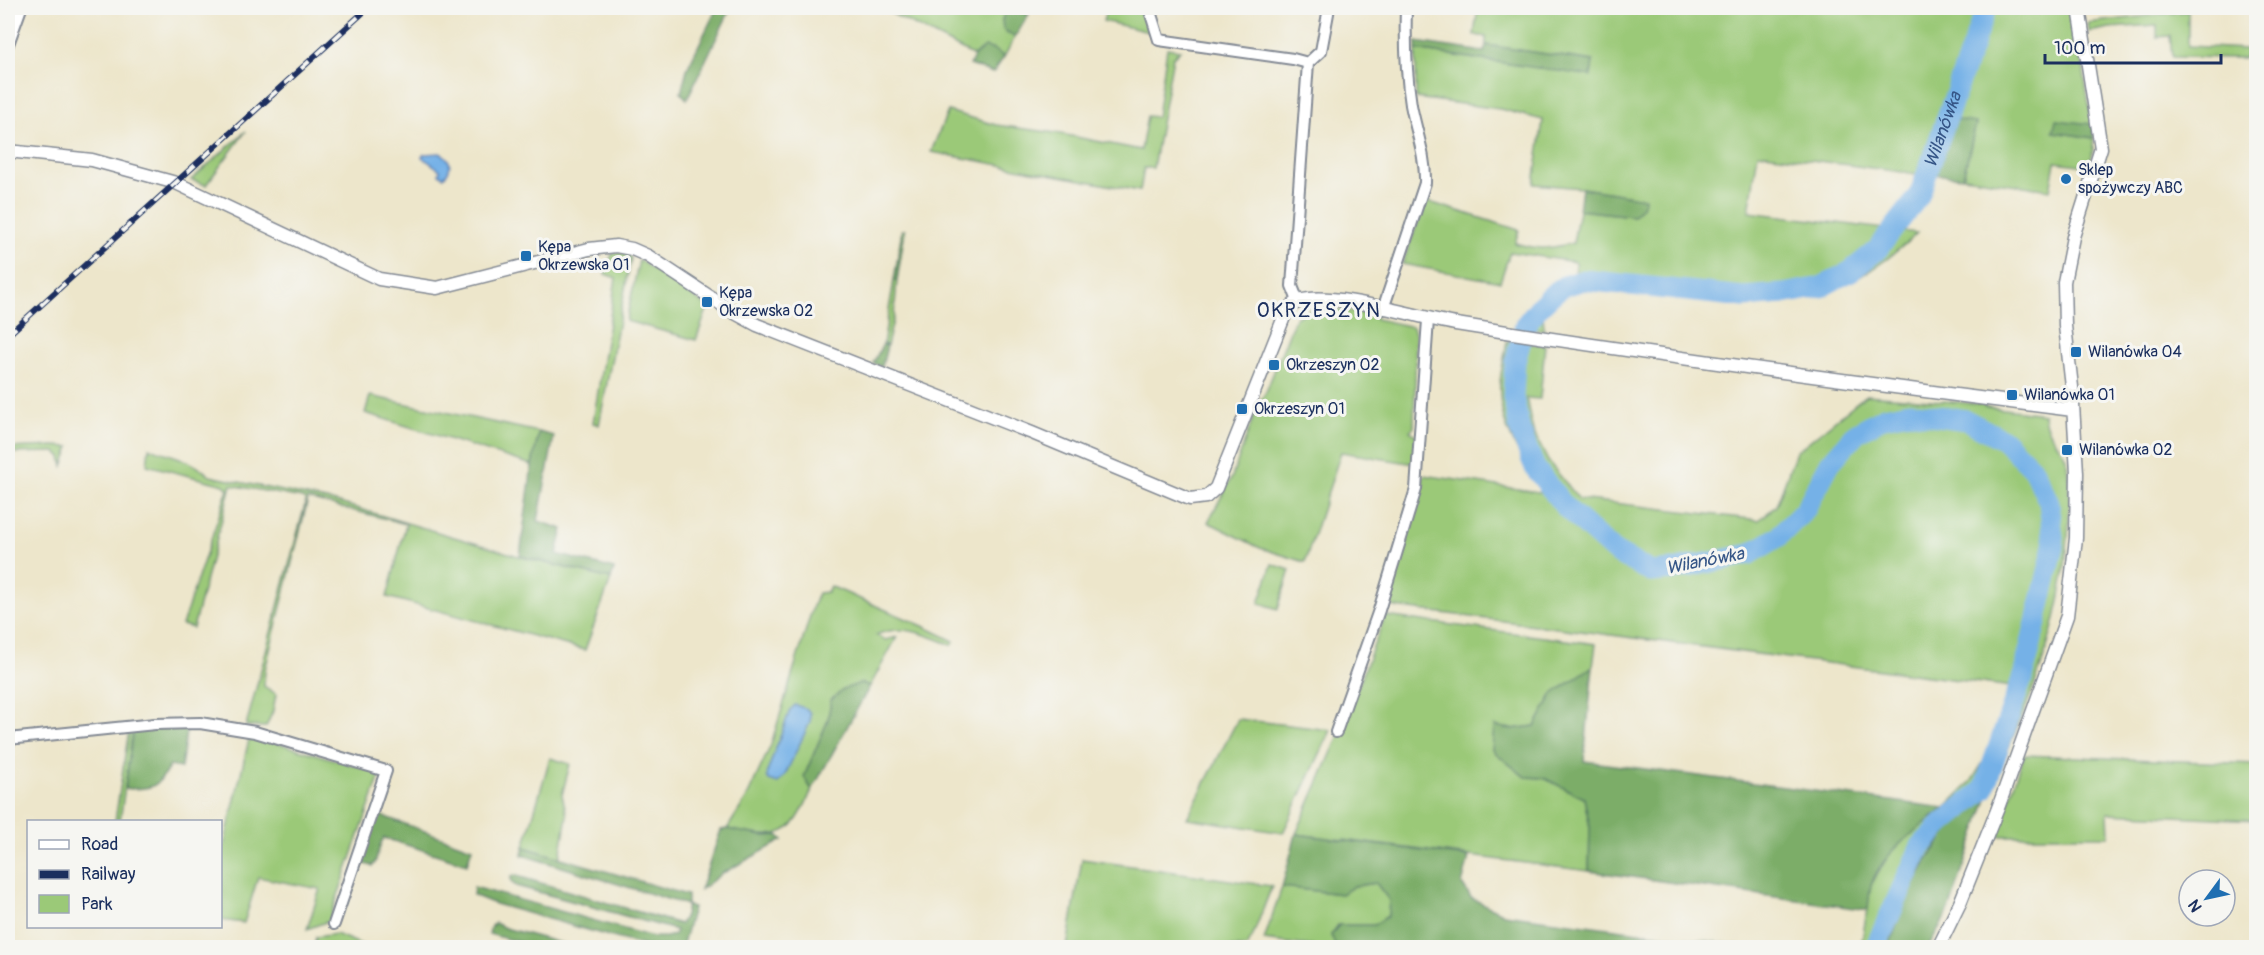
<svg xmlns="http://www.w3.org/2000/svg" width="2264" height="955" font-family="Pangolin,sans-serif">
<rect width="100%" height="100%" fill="#f6f6f2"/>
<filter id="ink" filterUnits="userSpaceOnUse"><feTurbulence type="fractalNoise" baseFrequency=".0167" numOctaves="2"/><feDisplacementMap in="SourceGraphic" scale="12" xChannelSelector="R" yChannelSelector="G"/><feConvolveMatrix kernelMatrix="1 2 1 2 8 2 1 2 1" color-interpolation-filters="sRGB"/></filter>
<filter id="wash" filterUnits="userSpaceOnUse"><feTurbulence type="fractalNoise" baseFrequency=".008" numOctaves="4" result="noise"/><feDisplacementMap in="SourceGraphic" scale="24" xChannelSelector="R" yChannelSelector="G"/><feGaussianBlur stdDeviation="1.35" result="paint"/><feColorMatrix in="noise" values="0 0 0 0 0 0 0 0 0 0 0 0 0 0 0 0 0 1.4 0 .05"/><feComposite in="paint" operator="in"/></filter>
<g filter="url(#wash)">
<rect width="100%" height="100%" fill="#ede6cb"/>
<path fill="#9bc978" stroke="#5b7c6b" stroke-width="1.5" d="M881 8H1000L1006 9 1002 20 1006 33 1015 37 1004 57 995 50 979 51 974 56Z
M1107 8H1145L1153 33 1103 21Z
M1478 8H2074L2092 124 2054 132 2094 138 2092 156 2087 166 2055 162 2050 190 1963 177 1976 124 1952 120 1932 174H1917L1758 153 1749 212 1917 233C1882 267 1844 291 1795 300 1774 303 1752 300 1731 299 1692 296 1652 290 1613 290 1600 290 1584 288 1572 292 1560 296 1551 306 1543 314L1544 330 1515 326 1535 302 1562 281 1576 279 1575 262 1510 252 1500 282 1402 264 1426 201 1519 230 1515 243C1538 250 1549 249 1573 243L1579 210 1633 216 1644 198 1582 188 1534 184 1543 120 1500 109 1416 98V50L1591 75 1593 61 1486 45V37L1474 35Z
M2188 11V46L2246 49 2245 58 2172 57 2170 36 2157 37V25L2110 28 2089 32 2088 23Z
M1167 48 1180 50 1173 57 1153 168H1144L1140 191 931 152 948 111 996 125 1056 133 1141 150 1147 116 1157 117Z
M246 131 206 185 191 180Z
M617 252 627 254 631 258 599 425 593 423 616 278 605 274 612 254Z
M639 260 708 307 696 340 626 321Z
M894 280 897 281 894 316 887 346 883 344Z
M1313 308 1376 314V319L1413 327 1416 336 1414 427 1410 431 1416 435 1414 464 1341 452 1305 562 1260 548 1208 522 1232 477 1258 404 1266 392 1295 318Z
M1507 341 1545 345 1540 399 1526 398 1533 431 1548 461 1579 499 1759 520 1776 506 1796 452 1866 395 1982 404 1987 407 2044 414C2045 437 2065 446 2067 462 2077 557 2053 648 2014 735 2007 751 2001 770 1992 785 1982 800 1966 810 1954 824 1922 857 1904 905 1889 947H1861L1871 885 1888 856 1909 835 1945 808 1971 782 1995 743 2012 687 1395 607 1391 604 1389 594 1424 475 1545 493C1523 461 1497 425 1500 383 1501 369 1505 355 1507 341Z
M370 396 539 432 532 465 365 413Z
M54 446 70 447 63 466 61 457 56 452 8 453V448Z
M149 448C172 455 192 460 210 476L336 502 525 558 611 579 585 650 387 597 406 524 308 499 265 670 264 686 276 694 273 711 266 727 246 726 306 501 302 498 231 485 193 628 182 625 228 489 224 485 147 465Z
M1272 564 1290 570 1278 609 1259 603Z
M830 586 923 626 954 641 952 645C925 635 905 623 876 635L885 640 897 637 870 686 861 683 831 700 828 720 804 777 812 790C807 800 802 814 794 823 777 843 749 833 727 829L746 799 771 745 813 606 818 593 827 592Z
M1385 616 1596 644 1593 666 1553 694 1535 726 1512 729 1492 750 1525 777 1544 778 1584 798 1590 827 1589 871 1296 834 1341 731Z
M1238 719 1331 730 1283 833 1187 818Z
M129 730H133L120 821H115Z
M250 735 381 773 329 921 307 929 320 889 258 877 244 923 221 920V858Z
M2024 755 2256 764V820L2108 813 2109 836H1997Z
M550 758 570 764 562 795 567 815 560 858 524 847Z
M1082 859 1272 886 1252 938 1246 947H1067Z
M1376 883 1389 900 1388 916 1374 925H1338L1331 935 1336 947H1319L1264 940 1282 887 1342 894 1354 886Z
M336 934 365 946V947H314L316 937Z"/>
<path fill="#7cad68" stroke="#4c6e63" stroke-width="1.5" d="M717 8H731L687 99 681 93 687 69Z
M1006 9 1029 14 1015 37 1003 29 1002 20Z
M1416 42 1484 52 1486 45 1593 61 1591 76 1416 50Z
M985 47 995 50 1004 57 993 73 970 65 974 56Z
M1952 119 1976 123 1963 177 1932 174Z
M2056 120 2092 124 2094 138 2053 132Z
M1582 188 1645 198 1642 207 1633 216 1579 210Z
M902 230H905L897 281 894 280Z
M883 344 887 346 882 367 873 363Z
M539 432 554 436 538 521 563 529 557 554 614 569 611 579 520 556 532 465Z
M1593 666 1584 761 1945 808C1920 827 1880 854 1871 886 1869 894 1869 902 1868 910L1589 871 1590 827 1584 798 1544 778 1525 777 1492 750 1494 726 1512 729 1535 726 1553 694Z
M861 683 870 686 812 790 804 777 828 720 831 700 844 689Z
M187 725 181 768 170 766C155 790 153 788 125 789L133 730Z
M1992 784 1949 910 1928 947H1889L1904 903 1930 856 1954 823 1972 809Z
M377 814 472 848 467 864 384 838 381 843 375 863 372 866 360 863Z
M727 829 763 836 778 835 783 840 723 873 700 890 721 830Z
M1296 834 1469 857 1462 884 1471 898 1504 914 1751 947H1336L1331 935 1339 925H1374L1388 916 1389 900 1376 883 1354 886 1342 894 1282 887Z
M524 847 687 895V905L693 908 682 947H648L495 904 473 895 474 887 653 937H666L674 935 676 930 516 886 511 882V877L514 875 680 924 685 916 687 905 522 855Z
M495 923 505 928 575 947H536L489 934 491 926Z"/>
<path fill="#75b1e7" stroke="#4870a2" stroke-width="1.5" d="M440 153C452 158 452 169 444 177L439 174 440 170 422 157 424 154Z
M795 705 807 709 810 713V722L785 775 778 783 769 780 767 777 768 770 790 710Z"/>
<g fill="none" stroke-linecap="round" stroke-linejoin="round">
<path stroke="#75b1e7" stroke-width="21" id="s1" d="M1875 948 1921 846 1942 824 1984 789 2024 673 2054 546 2049 502 2033 469 2004 440 1966 420 1909 412 1884 417 1856 433 1830 463 1805 510 1778 537 1750 554 1673 570 1651 572 1615 552 1565 507 1535 468 1520 430 1513 397 1515 362 1525 325 1540 306 1554 293 1564 286 1584 280 1744 297 1783 294 1821 287 1851 271 1877 250 1919 196 1986 8"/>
</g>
</g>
<g filter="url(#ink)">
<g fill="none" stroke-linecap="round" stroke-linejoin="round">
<g stroke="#848a94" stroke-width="14">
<path id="minor" d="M1149 8 1159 40 1293 59 1308 63
M8 44 21 8
M1298 301 1292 286 1308 63 1321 51 1329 8
M1383 309 1425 183C1426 157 1416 131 1411 105 1406 73 1405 40 1406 8
M1336 732 1379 610 1416 489 1428 320
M8 739 155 724 200 723 255 732 386 771 334 924"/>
</g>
<g stroke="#848a94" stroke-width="15">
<path id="tertiary" d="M8 151 92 160 176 183 379 279 437 288 589 249 616 246 632 249 648 256 733 312 757 325 1032 433 1190 499 1206 497 1216 488 1286 312C1290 307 1294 303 1300 301 1330 290 1421 318 1456 324 1661 357 1867 384 2073 410
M1938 948 1960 903 1998 808 2067 616 2076 538 2077 473 2072 387 2065 326 2064 282 2073 237 2101 148 2079 8"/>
</g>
<use href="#minor" stroke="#fff" stroke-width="10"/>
<use href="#tertiary" stroke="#fff" stroke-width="12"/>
<g stroke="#1b2f5e" stroke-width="6">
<path id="rail" d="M8 335 368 8"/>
</g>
<use href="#rail" stroke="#f6f6f2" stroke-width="4" stroke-dasharray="11" stroke-linecap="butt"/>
</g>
</g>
<g fill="#1f6fb2" stroke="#f6f6f2" stroke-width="2">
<circle cx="2066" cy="179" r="6"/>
<rect x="520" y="250" width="12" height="12" rx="3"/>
<rect x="701" y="296" width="12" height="12" rx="3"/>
<rect x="2070" y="346" width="12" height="12" rx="3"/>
<rect x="1268" y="359" width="12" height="12" rx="3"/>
<rect x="2006" y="389" width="12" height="12" rx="3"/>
<rect x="1236" y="403" width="12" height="12" rx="3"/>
<rect x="2061" y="444" width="12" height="12" rx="3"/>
</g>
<g text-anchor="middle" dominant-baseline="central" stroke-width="6" stroke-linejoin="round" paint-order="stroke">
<g font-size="16" fill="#1b2f5e" stroke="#f6f6f2" text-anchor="start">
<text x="2078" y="170">Sklep<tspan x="2078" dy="18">spożywczy ABC</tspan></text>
<text x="538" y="247">Kępa<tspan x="538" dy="18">Okrzewska 01</tspan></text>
<text x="719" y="293">Kępa<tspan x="719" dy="18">Okrzewska 02</tspan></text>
<text x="2088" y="352">Wilanówka 04</text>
<text x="1286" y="365">Okrzeszyn 02</text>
<text x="2024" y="395">Wilanówka 01</text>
<text x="1254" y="409">Okrzeszyn 01</text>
<text x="2079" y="450">Wilanówka 02</text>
</g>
<g font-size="18" font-style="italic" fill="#365687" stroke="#f6f6f2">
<text stroke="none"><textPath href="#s1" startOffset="1822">Wilanówka</textPath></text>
<text transform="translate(1705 561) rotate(-11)">Wilanówka</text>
</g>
<g font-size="20" letter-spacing="1.5" fill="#1b2f5e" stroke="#f6f6f2">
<text x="1319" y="310">OKRZESZYN</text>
</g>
</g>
<rect width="2264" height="955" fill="none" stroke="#f6f6f2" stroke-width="30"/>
<rect x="27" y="820" width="195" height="108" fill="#f6f6f2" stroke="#9ea6b7" stroke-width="1.5"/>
<rect x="39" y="840" width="30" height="9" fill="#ffffff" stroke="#9ea6b7" stroke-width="1.5"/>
<text x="81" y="850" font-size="18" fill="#1b2f5e">Road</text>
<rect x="39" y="870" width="30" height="9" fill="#1b2f5e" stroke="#9ea6b7" stroke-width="1.5"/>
<text x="81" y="880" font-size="18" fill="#1b2f5e">Railway</text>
<rect x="39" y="895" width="30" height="18" fill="#9bc978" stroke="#9ea6b7" stroke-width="1.5"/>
<text x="81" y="910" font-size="18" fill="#1b2f5e">Park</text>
<g transform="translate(2207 898) rotate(237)"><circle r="28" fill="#f6f6f2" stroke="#9ea6b7" stroke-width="1.5"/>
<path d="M0-4.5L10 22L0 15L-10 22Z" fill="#1f6fb2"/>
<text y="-9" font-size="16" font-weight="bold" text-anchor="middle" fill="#1b2f5e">N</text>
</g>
<path d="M2045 54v9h176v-9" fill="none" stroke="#1b2f5e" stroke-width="3"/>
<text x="2054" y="54" font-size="18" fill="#1b2f5e" stroke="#f6f6f2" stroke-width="4.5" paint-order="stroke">100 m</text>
</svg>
